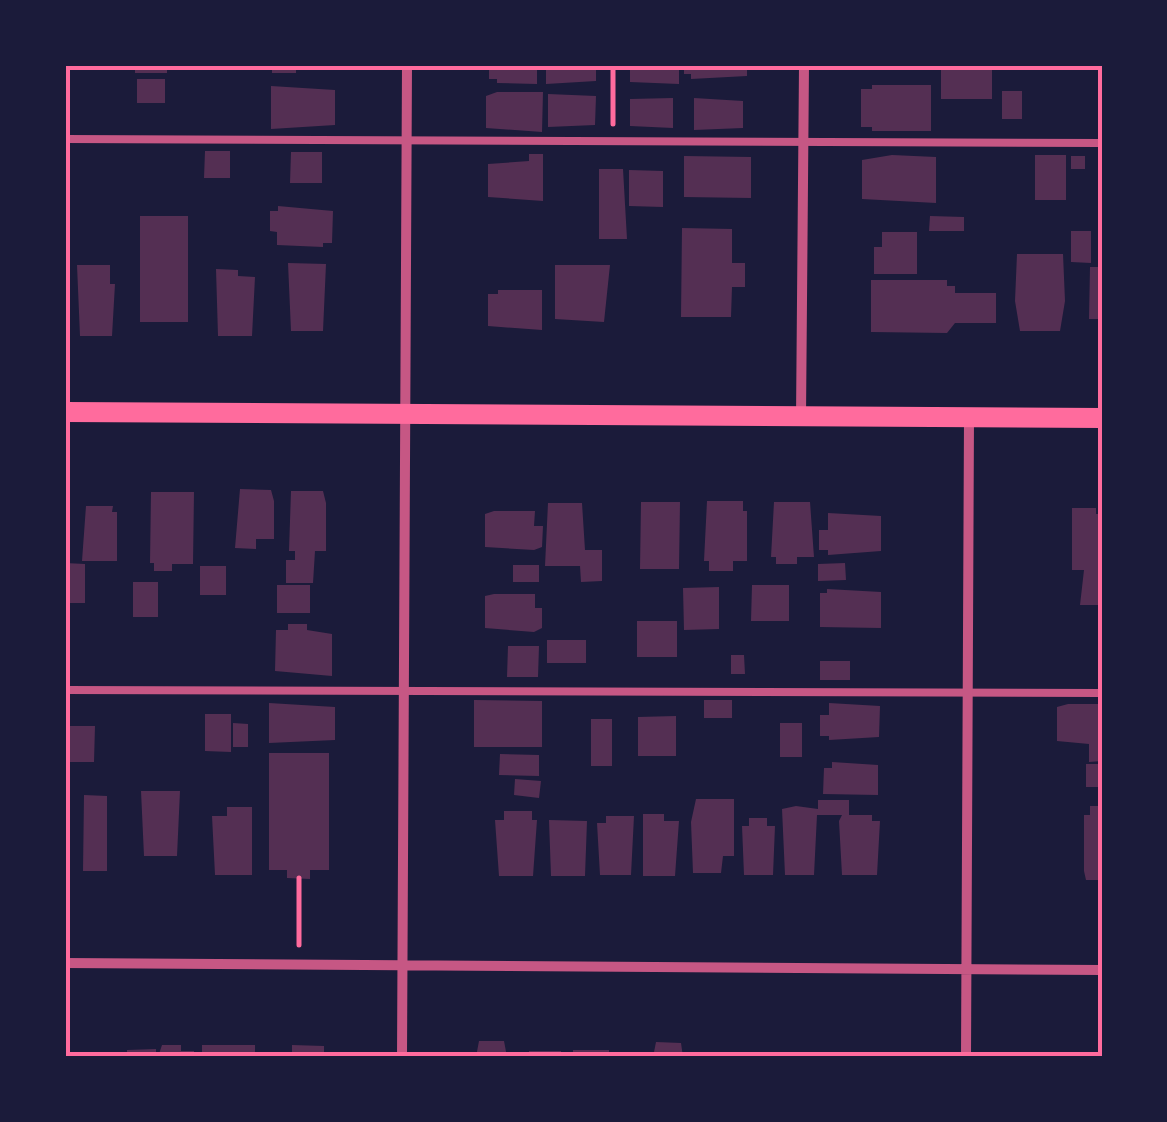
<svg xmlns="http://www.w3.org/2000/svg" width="1167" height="1122" font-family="'Crimson Pro',serif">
<rect width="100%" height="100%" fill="#1b1b3a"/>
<path fill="#542f53" d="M135 65H167V73H135Z
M272 65H296V73H272Z
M489 65H537V84L497 83V79H489Z
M546 65H596V81L546 84Z
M630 65H679V84L630 82Z
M684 65H747V76L691 79V74H684Z
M941 65H992V99H941Z
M137 79H165V103H137Z
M872 85H931V131H872V127H861V89H872Z
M271 86 335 90V125L271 129Z
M1002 91H1022V119H1002Z
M497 92H543L542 132 486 128V96Z
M548 94 596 96 595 125 548 127Z
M673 98V128L630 126V99Z
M694 98 743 101V128L694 130Z
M205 151H230V178H204Z
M291 152H322V183H290Z
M529 154H543V201L488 197V164L529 161Z
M892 155 936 157V203L862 199V160Z
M1035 155H1066V200H1035Z
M684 156 751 157V198L684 197Z
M1071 156H1085V169H1071Z
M599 169H623L627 239H599Z
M629 170 663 171V207L629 206Z
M278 206 333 211 332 243H323V247L277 245V232L270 231V211H278Z
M140 216H188V322H140Z
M930 216 964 217V231H929Z
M682 228 732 229V263H745V287H732L731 317H681Z
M1071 231H1091V263L1071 262Z
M882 232H917V274H874V247H882Z
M1017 254H1063L1065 301 1060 331H1020L1015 301Z
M288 263 326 264 323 331H291Z
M77 265H110V284H115L112 336H80Z
M555 265H610L604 322 555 319Z
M1090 267H1102V319H1089Z
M216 269 238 270V276L255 277 252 336H218Z
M871 280H947V286H955V293H996V323H955L947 333 871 332Z
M498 290H542V330L488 326V294H498Z
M240 489 271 490 274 501V539H256V549L235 548Z
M291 491H323L326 503V551H315L313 583H286V560H295V551H289Z
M151 492H194L193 564H172V571H154V563H150Z
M707 501H743V511H747V561H733V571H709V561H704Z
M641 502H680L679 569H640Z
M774 502H810L814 557H797V564H776V557H771Z
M548 503H582L585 550H602V581L581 582 580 566H545Z
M86 506H113L112 512H117V561H82Z
M1072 508H1096V514H1102V605H1080L1084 570H1072Z
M494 511H535L534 526H543L542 547 534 550 485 547V514Z
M828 513 881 516V551L828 555V550H819V530H828Z
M65 563 85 564V603H65Z
M845 563 846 580 818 581V564Z
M513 565H539V582H513Z
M200 566H226V595H200Z
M133 582H158V617H133Z
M277 585H310V613H277Z
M752 585H789V621H751Z
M719 587V629L684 630 683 588Z
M827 589 881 592V628L820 627V593H827Z
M494 594H535V608H542V628L534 632 485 628V596Z
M637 621H677V657H637Z
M288 624H307V630L332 634V676L275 671 276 630H288Z
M547 640H586V663H547Z
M508 646H539L538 677H507Z
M731 655H744L745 674H731Z
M820 661H850V680H820Z
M474 700 542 701V747H474Z
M704 700H732V718H704Z
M269 703 335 707V740L269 743Z
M829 703 880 706 879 737 829 740V736H820V715H829Z
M1068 704H1102V761L1089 762V744L1057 741V707Z
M205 714H231V752L205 751Z
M676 716V756H638V717Z
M591 719H612V766H591Z
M233 723 248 724V747H233Z
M780 723H802V757H780Z
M66 726H95L94 762H66Z
M269 753H329V870H310V879L287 878V870H269Z
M500 754 539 755V776L499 775Z
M832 762 878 765V795L823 794 824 768H832Z
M1086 764H1102V787H1086Z
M515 779 541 781 539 798 514 795Z
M141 791H180L177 856H144Z
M84 795 107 796V871H83Z
M696 799H734V856H723L721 873H693L691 822Z
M818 800H849V815H872V821H880L877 875H842L839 821 842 815H817L814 875H785L782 809 796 806 818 809Z
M1090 806H1102V880H1086L1084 871V815H1090Z
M227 807H252V875H215L212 816H227Z
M504 811H532V820H537L533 876H499L495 820H504Z
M643 814H664V821H679L675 876H643Z
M606 816H634L631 875H600L597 823H606Z
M749 818H767V826H775L773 875H744L742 826H749Z
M549 820 587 821 585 876H551Z
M479 1041H504L507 1057H476Z
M656 1042 681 1043 683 1057H653Z
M162 1045H181V1051H194V1057H158Z
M202 1045H255V1057H202Z
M292 1045 324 1046V1057H292Z
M156 1049V1057H127V1050Z
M573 1050H609V1057H573Z
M529 1051H561V1057H529Z"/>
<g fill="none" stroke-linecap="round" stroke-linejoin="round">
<path stroke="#ff6b9d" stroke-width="5" d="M613 124V65
M299 878V945"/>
<path stroke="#c65784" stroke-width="8" d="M65 139 1102 143
M65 690 1102 693"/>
<path stroke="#c65784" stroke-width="10" d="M801 418 804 65
M65 963 1102 970
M402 1057 407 65
M966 1057 969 419"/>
<path stroke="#ff6b9d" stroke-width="20" d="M65 412 1102 418"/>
</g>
<rect width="1167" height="1122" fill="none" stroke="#1b1b3a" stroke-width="135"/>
<rect x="68" y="68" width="1032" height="986" fill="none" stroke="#ff6b9d" stroke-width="4"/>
</svg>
